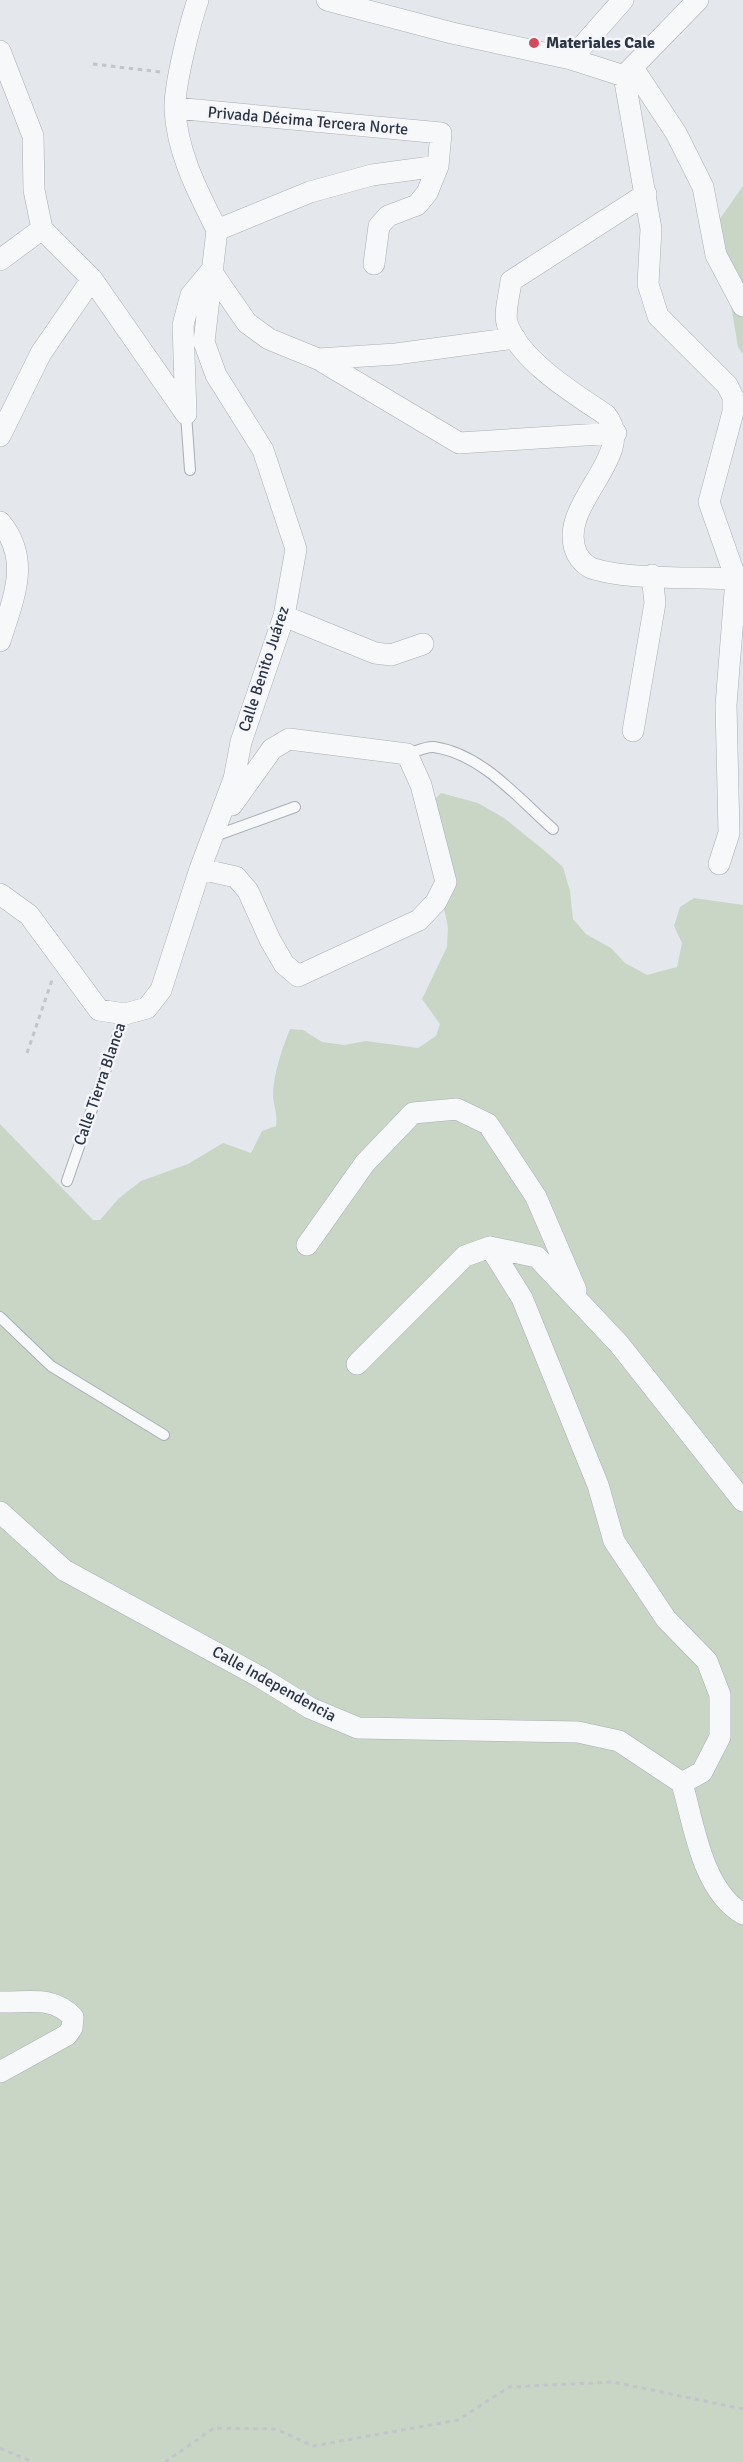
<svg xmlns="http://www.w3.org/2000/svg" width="743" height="2462" font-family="Signika,sans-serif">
<rect width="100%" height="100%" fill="#e4e7ec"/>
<path fill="#c9d6c5" d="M743 186V354L738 347 717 223Z
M441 793 478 803 504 818 545 851 563 867 570 891 573 919 586 934 611 948 625 963 647 975 677 967 682 943 674 926 680 907 694 898 743 905V2462H0V1124L93 1220H100L119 1198 141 1181 188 1164 223 1143 251 1153 262 1131 276 1126C278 1114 273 1105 273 1093 274 1072 282 1049 290 1029L303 1030 322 1042 344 1045 366 1041 418 1048 436 1036 440 1024 422 999 447 947 448 927 423 812Z"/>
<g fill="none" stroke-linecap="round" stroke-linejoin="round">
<g stroke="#a9aeb7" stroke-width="12">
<path id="lane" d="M186 414 190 470
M407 754C415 752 426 746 434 747 482 754 518 798 553 829
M212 837 295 807
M67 1181 125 1014
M0 1317 51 1366 164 1435"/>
</g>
<g stroke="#a9aeb7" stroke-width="22">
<path id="street" d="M198 0C190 23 174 86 175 109 177 153 198 192 217 230
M327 0 452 33 571 59 624 76
M0 51 33 136 34 190 42 229 92 279 186 414
M571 59 623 0
M633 68 676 133 703 187 716 255 743 306
M624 76 651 229 648 284 658 316 727 385 733 397V412L709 502 736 579 726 705 729 833 719 864
M624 76 698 0
M175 108 441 133 438 166 372 175 310 192 217 230
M646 194 511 281C510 292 504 312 507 323 520 361 575 394 606 415 639 456 554 506 577 554 580 560 587 567 594 569 630 580 696 577 736 579
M0 260 42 229
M374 264 379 226 388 216 417 205 427 193 438 166
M211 271 247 323 269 339 318 359 459 443 616 433
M318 359 396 354 515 338
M186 414 183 325 191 295 211 271
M0 436 41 353 92 279
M0 522C32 560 13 599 0 641
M284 616 375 653 391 655 423 644
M633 731 655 603 652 575
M200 869 236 877 248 891 270 940 284 964 298 976 419 920 436 902 446 882 421 785 407 754 289 739 272 749 232 805
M0 894 29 915 99 1010 125 1014 147 1008 161 990 200 869 234 779 241 742 284 616 296 549 263 450 216 375 204 342 217 230
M307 1245 365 1163 413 1113 457 1109 488 1124 536 1197 576 1290
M490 1247 522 1298 598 1485 614 1541 666 1619 707 1661 720 1695V1737L702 1772 682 1783
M357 1364 465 1256 490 1247 537 1257 619 1344 743 1501
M0 1512 64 1570 260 1677 310 1708 358 1728 578 1732 619 1741 682 1783
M682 1783C694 1825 702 1890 743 1914
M0 2002C28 2003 52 1995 73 2017L72 2028 67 2035 0 2072"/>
</g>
<path stroke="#c2c5cb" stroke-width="3" stroke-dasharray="4.5 4.5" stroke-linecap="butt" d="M93 64 161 72
M27 1053 52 980
M0 2448 33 2462
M165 2462 214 2428 276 2429 313 2446 458 2420 509 2387 613 2382 743 2409"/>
<use href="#lane" stroke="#f7f8fa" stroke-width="10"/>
<use href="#street" stroke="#f7f8fa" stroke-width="21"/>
</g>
<circle fill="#d1495b" stroke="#f4f6f9" stroke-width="2" cx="534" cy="43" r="6"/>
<g text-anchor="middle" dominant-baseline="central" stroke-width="5" stroke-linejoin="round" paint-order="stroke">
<g font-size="16" font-weight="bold" fill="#2b3445" stroke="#f4f6f9" text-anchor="start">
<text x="546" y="43">Materiales Cale</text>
</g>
<g font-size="16" fill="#2b3445" stroke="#f4f6f9">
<text transform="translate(308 121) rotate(5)">Privada Décima Tercera Norte</text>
<text transform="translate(264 669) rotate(-72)">Calle Benito Juárez</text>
<text transform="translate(100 1084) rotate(-71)">Calle Tierra Blanca</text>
<text transform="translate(274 1684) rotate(29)">Calle Independencia</text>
</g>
</g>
</svg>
